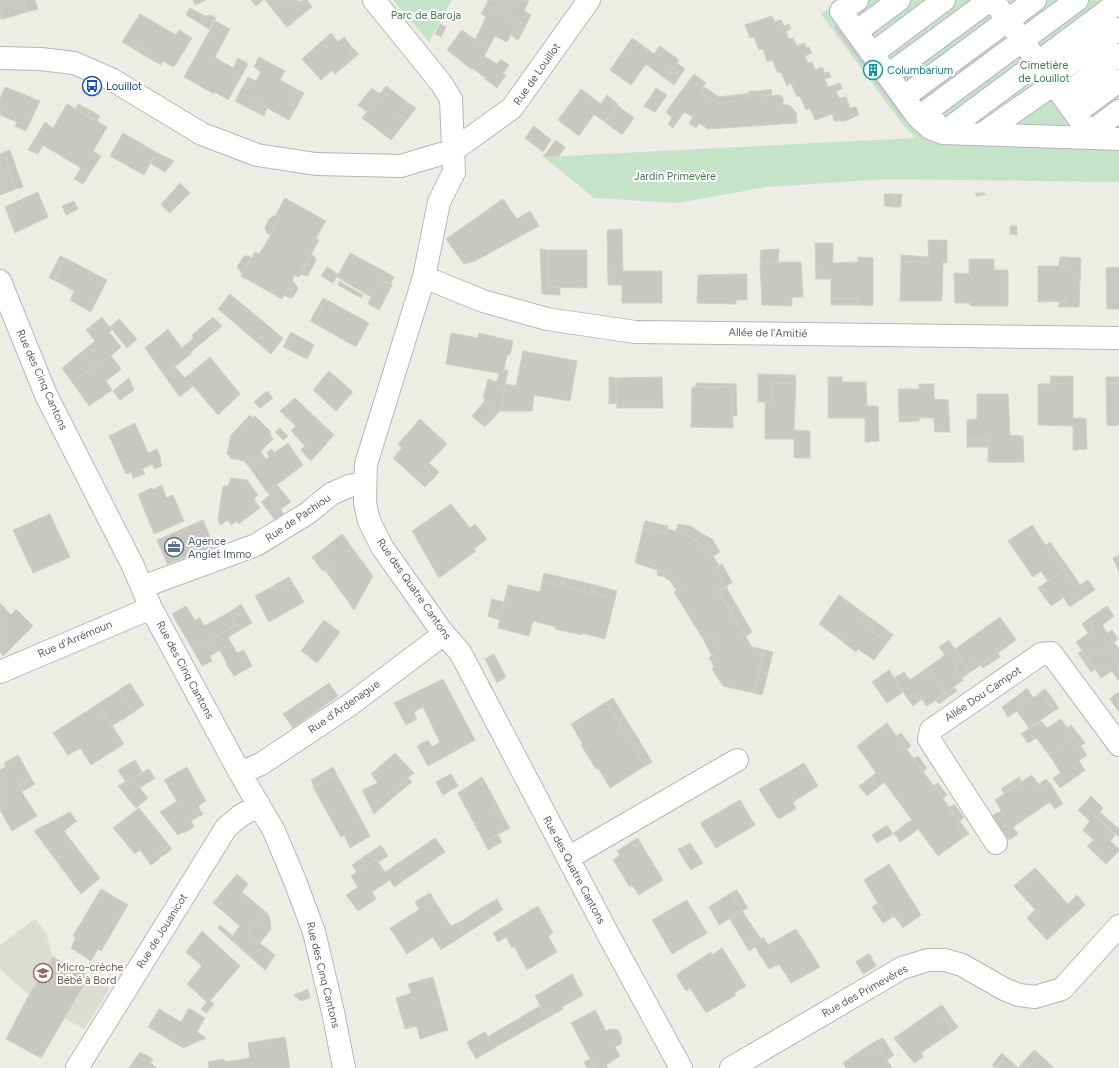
<svg xmlns="http://www.w3.org/2000/svg" width="1119" height="1068" font-family="Figtree,sans-serif">
<rect width="100%" height="100%" fill="#eeede5"/>
<path fill="#dddcd3" d="M35 919 46 933 53 957 110 988 84 1029 64 1018 29 995 0 969V945Z"/>
<path fill="#c4e3c8" d="M393 0H452L429 42Z
M841 0H1119V182L889 179 767 187 677 203 594 198 544 157 916 138 903 125 821 14Z"/>
<path fill="#c9c7c2" stroke="#d2cfc4" d="M0 0H24L27 12 10 17 9 11 1 14 2 19H0Z
M24 0H35L38 9 27 12Z
M193 0H206L195 5Z
M251 0H263L256 6Z
M265 0H298L300 2 303 0H307L312 7 287 27Z
M488 0H529L524 11 531 15 526 25 486 5Z
M486 5 526 25 521 35 513 30 507 42 495 36 488 49 475 40 486 17 481 14Z
M190 8 205 16 201 24 186 15Z
M9 11 10 17 2 19 1 14Z
M140 14 176 35 179 30 192 38 174 67 163 61 161 65 147 57 149 53 139 47 137 51 122 42Z
M210 15 216 18 209 29 201 24 205 16Z
M772 16 775 22 781 20 784 26 789 24 791 29 786 31 789 39 793 38 797 46 804 43 806 48 809 47 812 53 805 56 808 63 812 62 815 70 822 67 825 73 829 72 831 77 825 79 828 87 840 83 842 89 836 91 839 98 846 97 850 108 856 107 859 115 845 121H834L832 114 815 120 810 108 806 110 800 96 797 97 791 83 787 86 781 72 778 73 772 60 767 62 763 49 759 50 754 37 750 38 745 25Z
M215 21 230 29 215 57 233 68 238 58 248 64 228 100 215 92 214 94 184 77Z
M843 21 913 114 903 119 834 27Z
M440 24 446 27 441 37 435 34Z
M462 30 488 49 484 56 497 64 501 59 509 65 503 74 506 75 497 88 485 79 486 78 472 68 471 69 447 50Z
M513 30 521 35 518 40 511 35Z
M331 33 338 42 344 37 352 47 348 50 354 58 335 74 332 70 321 80 302 59Z
M632 38 654 54 660 46 679 60 666 79 646 64 631 85 610 70Z
M139 47 149 53 147 57 137 51Z
M352 47 359 54 354 58 348 50Z
M259 57 285 71 280 80 298 90 291 104 296 108 289 120 252 100 248 108 235 101 248 77 256 81 261 72 254 67Z
M677 63 685 69 674 85 666 79Z
M694 74 706 83 700 91 717 103 735 101 734 95 745 94 746 100 750 99 749 91H761L762 96 780 95 783 98V105H789L796 112 797 123 708 129 699 123 696 128 689 123 693 117 684 112 673 128 668 124 672 118 666 112Z
M386 86 407 102 398 114 406 121 391 140 362 118Z
M703 86 719 97 734 95 735 101 717 103 700 91Z
M5 87 40 101 26 131 15 126 17 122 0 115V99Z
M372 88 380 94 367 112 358 105Z
M656 88 667 95 655 112 644 106Z
M581 89 601 104 607 95 618 104 605 122 594 114 579 136 558 120Z
M771 89 772 94 762 96 761 91Z
M298 90 304 93 296 108 291 104Z
M750 93V99L746 100 745 94Z
M252 100 267 108 264 116 248 108Z
M407 102 416 108 406 121 398 114Z
M67 104 107 127 93 151 101 156 83 184 74 179 81 168 43 145 38 154 28 150 45 122 53 128Z
M78 104 90 110 87 116 76 109Z
M617 105 634 118 622 135 605 122Z
M90 110 100 116 97 121 87 116Z
M534 126 551 140 543 152 525 138Z
M123 133 156 152 144 175 110 156Z
M556 140 565 147 559 156 543 157Z
M10 150 23 187 16 189 4 152Z
M4 152 16 189 0 195V154Z
M156 152 174 161 165 172 150 163Z
M180 183 190 193 170 213 165 209 171 203 166 199Z
M38 192 48 217 15 233 5 207Z
M975 193H985V195L976 196Z
M884 194H894V207L885 206Z
M894 194H902L901 207H894Z
M285 198 326 221 316 238 319 240 299 277 295 275 282 299 241 276 255 252 259 254 271 235 280 217 276 215Z
M166 199 171 203 165 209 161 204Z
M503 199 517 219 530 211 539 226 475 261 464 264 446 239Z
M74 201 78 209 66 215 62 206Z
M276 215 280 217 271 235 267 233 265 227 270 218Z
M1010 226H1017V235L1010 234Z
M622 229 623 271H662V303H622V285H608L607 230Z
M928 240H947V263L943 262 942 301H900L901 262H929Z
M815 243H833V263L858 262V257L873 258V306L859 305V299L831 298V279H816Z
M540 249 548 250 549 287H560V295L542 294Z
M779 249 778 262 760 263 761 250Z
M548 250H587V288L549 287Z
M350 253 386 272 382 280 392 285 379 310 368 304 371 297 337 277Z
M311 254 314 256 316 260 308 276 300 274Z
M901 255 928 257 929 262H901Z
M60 256 65 258 54 280 49 278Z
M244 256H249L251 258 242 274 237 267Z
M1060 257H1066V266H1059Z
M1066 257 1081 258 1079 307H1065V301L1038 302V266H1066Z
M65 258 107 280 91 312 70 300 74 291 54 280Z
M969 259H994V270H1008V306H970V303H955L954 273 969 274Z
M778 262H801L803 297H792V306L762 305 760 263Z
M327 267 338 274 333 283 321 276Z
M1119 267V309H1107L1106 268Z
M386 272 394 277 390 285 382 280Z
M747 274V300H736V304L697 303 698 275Z
M292 281 295 283 298 289 293 297 289 298 284 295Z
M339 281 363 295 361 298 338 285Z
M230 294 283 338 271 354 218 309Z
M323 298 327 300 314 323 310 321Z
M831 298 859 299V305H831Z
M327 300 369 323 356 347 314 323Z
M1065 301V307H1059V302Z
M102 317 112 330 109 332 121 347 111 356 72 382 62 368 95 341 86 330Z
M213 317 222 326 191 352V354L164 375 145 348 168 329 182 348 194 338 192 335Z
M119 319 137 339 127 348 110 327Z
M291 332 314 345 307 359 283 347Z
M451 333 478 338 479 333 513 341 510 355H507L503 374 446 364Z
M523 351 577 361 570 401 534 395 532 411H500L506 384 516 386Z
M111 356 121 369 106 381 112 390 89 406 72 382Z
M210 357 240 394 218 415 193 386 180 397 164 375 175 367 185 378Z
M503 370H508L500 411 484 402 485 399 483 398 488 379 497 382 499 373 503 374Z
M329 371 353 392 336 411 313 390Z
M758 374 795 375 796 384 772 383 771 402H758Z
M1051 376H1073V383L1050 384Z
M609 377 616 378 617 403 609 404Z
M662 377 663 408H617L616 378Z
M828 377H842V382H866L867 406H878L879 441 865 442V418H828Z
M1106 377H1119V383H1106Z
M129 378 134 390 120 400 113 391Z
M696 383 736 384 737 416 732 415V387H696Z
M772 383 796 384 794 430 810 431V458H794V439H765V403L771 402Z
M1073 383V418H1086L1087 449 1073 450V426L1038 425V384Z
M1106 383H1119V425L1107 426Z
M919 384H934V399L948 400 950 432H935L934 418 899 417 898 389H919Z
M692 387H732L733 428 691 427Z
M267 391 273 398 260 408 254 402Z
M977 394H1008L1010 435 1023 436 1024 462H988V440H967V420L977 419Z
M295 398 334 435 311 461 301 450 305 446 291 431 296 426 280 411Z
M484 402 500 411 485 427 472 416Z
M250 415 253 418 255 416 271 432 270 435 273 439 261 451 263 455 250 468 244 461 230 458V456L227 454 231 435Z
M899 417H920L919 421 899 422Z
M420 419 447 444 425 467 435 477 425 487 393 458 402 448 398 444Z
M135 423 148 453 157 449 161 459 160 460 162 466 154 469 153 464 142 469 145 474 133 478 131 472 126 474 109 436Z
M280 428 288 436 283 440 275 432Z
M967 440H988V447H967Z
M288 443 303 465 267 492 250 468 263 455 266 459 269 457 267 452 272 449 274 453Z
M429 463 439 472 435 477 425 467Z
M231 478 247 480 258 495 254 499 260 508 239 524 237 521 231 525 228 520 220 525 218 519 223 486H228Z
M162 485 166 498 173 495 184 521 154 534 138 494 152 488 153 490Z
M277 485 291 502 281 509 267 492Z
M270 495 281 509 284 516 275 520 261 502Z
M451 504 470 528 475 524 487 539 474 549 476 551 439 578 412 531Z
M50 514 70 557 33 573 13 530Z
M203 520 214 547 167 564 157 540Z
M645 521 668 526 666 534 643 528Z
M678 524 690 526 701 533 697 541 686 534 676 531Z
M1032 525 1056 560 1060 556 1068 567 1048 581 1041 571 1033 577 1008 541Z
M643 528 666 534 667 529 686 534 708 549 713 556 719 565 715 568 726 587 718 591 752 647 765 650 754 693 723 686 712 669 714 666 709 658 719 652 710 635 703 639 674 592 681 588 675 577 667 573 635 563Z
M701 533 712 539 720 552 713 556 708 549 697 541Z
M342 534 373 576 354 610 325 570 329 567 318 553Z
M1050 542 1060 556 1056 560 1046 545Z
M318 553 329 567 323 571 312 557Z
M1119 555V572L1113 558Z
M722 564 732 582 726 587 715 568Z
M1068 567 1080 585 1076 588 1063 570Z
M658 570 667 573 675 577 681 588 677 591 670 581 664 577 657 575Z
M1063 570 1076 588 1088 580 1095 590 1075 603 1069 594 1051 606 1038 588Z
M544 573 565 578 563 586 542 581Z
M289 577 291 580 273 590 271 587Z
M565 578 595 585 593 594 563 586Z
M291 580 304 602 269 622 255 596 271 587 273 590Z
M542 581 615 599 605 639 582 633V635L555 629 556 627 533 621 529 636 498 628 508 585 540 592Z
M595 585 617 591 615 599 593 594Z
M726 587 737 606 729 610 718 591Z
M1069 594 1075 603 1070 607 1064 598Z
M839 595 865 614 863 618 874 625 871 631 881 638 886 629 893 635 874 660 858 649 856 652 844 643 846 639 839 633 837 637 835 636 819 624Z
M492 599 504 602 502 613 489 611Z
M0 603 11 615 16 609 33 626 3 656 0 652Z
M241 604 252 623 240 630 230 612Z
M186 606 195 620 200 618 204 626 230 612 237 624 193 650 172 614Z
M737 606 752 632 746 636 729 610Z
M1107 606 1114 616 1102 625 1114 642 1089 660 1076 642 1094 629 1087 620Z
M489 611 496 612 494 618 488 616Z
M496 612 502 613 500 620 494 618Z
M865 614 886 629 881 638 871 631 874 625 863 618Z
M1000 617 1016 640 981 665 978 661 968 669 955 649Z
M324 620 340 632 317 663 301 651Z
M1087 620 1094 629 1088 633 1082 624Z
M237 624 240 630 228 637 237 653 244 650 252 666 234 676 226 664H227L220 650 210 656 212 661 202 666 193 650Z
M1112 630 1118 639 1114 642 1107 633Z
M839 633 846 639 844 643 837 637Z
M710 635 719 652 712 656 703 639Z
M949 640 962 661 954 667 963 680 945 693 927 668 945 655 939 647Z
M1114 642 1119 649V666L1101 678 1089 660Z
M765 650 773 652 768 673 759 671Z
M1082 651 1089 660 1085 663 1078 653Z
M998 653 1000 657 983 668 981 665Z
M494 654 506 677 497 683 485 659Z
M1089 660 1095 669 1091 672 1085 663Z
M962 661 970 672 962 678 954 667Z
M978 661 981 665 970 672 968 669Z
M1119 666V679L1118 680 1112 671Z
M927 668 945 693 927 706 917 692 908 699 894 678 904 672 910 680Z
M889 670 903 692 887 703 872 682Z
M759 671 768 673 762 695 754 693Z
M443 679 475 740 428 766 417 746 428 740 432 747 440 742 423 707 414 712 417 719 406 725 394 703Z
M130 683 144 705 134 712 119 690Z
M329 683 338 696 293 728 283 714Z
M954 687 957 691 948 697 945 693Z
M1027 688 1033 698 1028 702 1021 693Z
M1045 689 1059 708 1054 711 1041 692Z
M119 690 134 712 112 726 98 704Z
M917 692 922 699 913 706 908 699Z
M1041 692 1054 711 1029 728 1017 711 1008 717 1002 707 1021 693 1028 702Z
M1119 692V703L1114 695Z
M945 693 948 697 939 704 935 700Z
M1114 695 1119 703V712L1110 699Z
M613 698 625 718 618 722 606 702Z
M606 702 645 766 610 788 598 768 596 769 581 745 583 744 571 724Z
M98 704 124 744 91 765 80 748 68 755 53 733Z
M625 718 641 743 634 748 618 722Z
M1061 719 1074 737 1049 755 1036 738 1028 743 1021 734 1041 721 1047 728Z
M887 723 894 733 891 737 883 726Z
M1071 725 1078 734 1074 737 1067 728Z
M883 726 891 737 894 733 897 736 961 823 957 827 964 837 938 856 918 829 912 834 905 824 912 820 884 782 878 787 871 777 876 773 857 746Z
M901 733 911 746 906 750 897 736Z
M1078 734 1085 743 1080 746 1074 737Z
M1074 737 1087 755 1073 765 1080 774 1060 788 1053 778 1061 773 1049 755Z
M641 743 652 762 645 766 634 748Z
M395 753 414 773 388 795 391 799 374 814 362 790 378 783 373 777 379 772 378 768Z
M18 755 20 758 6 767 4 763Z
M918 756 927 768 923 772 913 759Z
M20 758 31 778 19 785 23 791H21L37 816 12 831 0 810V770Z
M135 760 142 772 126 782 118 770Z
M1079 761 1085 770 1080 774 1073 765Z
M804 763 818 786 793 802 796 809 778 819 759 789Z
M187 767 206 801 198 806 203 814 191 821 194 827 184 833 183 832 178 835 160 812 177 801 164 780Z
M333 767 337 775 314 787 311 780Z
M378 768 379 772 373 777 371 774Z
M149 769 155 778 140 788 132 778Z
M451 774 458 786 443 795 436 782Z
M337 775 370 836 350 848 344 835 341 837 313 787Z
M1032 775 1042 789 1050 783 1063 804 1055 809 1050 802 1013 827 1018 834 1009 840 995 822 1004 815 995 800Z
M482 777 496 802 493 805 501 820 504 818 510 828 484 842 458 793Z
M871 777 878 787 867 796 859 786Z
M1019 777 1022 782 1013 787 1010 783Z
M31 778 35 784 23 791 19 785Z
M132 778 148 798 136 808 118 786Z
M408 778 412 782 391 799 388 795Z
M1046 779 1050 783 1042 789 1039 784Z
M938 783 947 795 943 798 934 786Z
M1010 783 1013 787 1004 793 1001 789Z
M1091 796 1103 808 1100 812 1119 829V837L1083 805Z
M740 800 755 825 716 848 700 823Z
M496 802 504 818 501 820 493 805Z
M954 804 964 818 959 821 949 808Z
M1083 805 1115 835 1110 841 1119 849V851L1106 864 1087 846 1094 840 1083 830 1090 821 1078 810Z
M139 808 169 845 159 854 161 857 151 865 140 850 135 854 113 828Z
M1002 810 1004 815 995 822 992 816Z
M70 812 77 821 64 831 100 878 81 894 34 831Z
M961 823 969 834 964 837 957 827Z
M905 824 912 834 900 842 894 833Z
M887 825 893 834 877 843 872 835Z
M498 835 502 842 488 850 484 842Z
M435 838 445 852 394 887 390 880 372 892 376 899 358 911 346 895 358 887 351 876 376 859 385 872Z
M638 838 640 842 634 847 631 842Z
M631 842 634 847 640 842 663 880 639 895 632 885 630 887 613 860 620 855 617 851Z
M690 843 703 863 691 870 683 858 689 854 683 847Z
M169 845 172 849 161 857 159 854Z
M381 845 388 856 379 862 376 859 357 872 352 865Z
M683 847 689 854 683 858 678 849Z
M889 864 921 915 903 928 894 916 888 920 864 880Z
M1035 868 1039 872 1018 891 1014 886Z
M1039 872 1068 904 1077 895 1085 905 1047 940 1031 923 1039 914 1018 891Z
M237 874 248 884 242 892 266 912 248 934 275 955 265 970 230 939 240 926 213 903Z
M101 889 128 905 101 951 98 949 91 961 71 948 76 937 73 936Z
M737 890 748 908 742 911 731 893Z
M430 893 434 900 419 909 415 902Z
M731 893 742 911 719 925 709 907Z
M497 899 503 910 490 918 483 907Z
M434 900 451 926 457 923 464 935 441 950 433 937 407 954 390 928Z
M687 900 707 933 672 954 652 920Z
M877 903 888 920 883 923 872 907Z
M538 906 553 933 548 936 557 952 527 970 514 946 512 948 506 937 498 942 493 933Z
M483 907 490 918 464 935 457 924Z
M1035 910 1039 914 1031 923 1027 918Z
M742 911 761 939 764 938 768 945 796 929 820 967 791 983 779 964 769 969 755 947 749 951 730 919Z
M266 912 268 914 270 920 271 929 260 943 248 934Z
M220 925 233 936 230 939 218 928Z
M202 931 240 966 210 1001 214 1004 206 1013 201 1009 207 1002 187 984 202 966 186 952Z
M722 948 746 986 734 993 736 995 706 1013 690 988 686 991 676 975 711 952 712 955Z
M869 953 876 966 863 974 856 962Z
M53 957 89 976 41 1058 6 1039 29 995Z
M572 974 583 995 562 1007 563 1009 547 1018 535 996Z
M433 977 448 1030 420 1039 417 1026 405 1029 396 998 411 993 408 984Z
M308 989 310 998 301 1001 294 995Z
M942 1005 958 1027 953 1031 937 1008Z
M540 1006 547 1018 494 1048 487 1037Z
M189 1008 205 1018 197 1032 206 1038 183 1048 148 1027 159 1009 181 1022Z
M937 1008 953 1031 921 1053 924 1057 914 1063 894 1038Z
M595 1010 606 1031 610 1029 618 1030 622 1038 621 1044 615 1047 620 1056 606 1065 608 1068H591L594 1066 571 1023Z
M485 1032 494 1048 476 1059 467 1042Z
M285 1037 290 1068H209L208 1062 224 1059 225 1062 250 1058 248 1043Z
M883 1038 894 1055 887 1060 876 1041Z
M876 1041 878 1045 866 1053 863 1049Z
M878 1045 892 1068H846L843 1063 863 1049 866 1053Z
M1034 1050 1039 1054 1027 1068H1018Z
M140 1052 153 1059 150 1063 137 1056Z
M1002 1053 1005 1056 995 1068 992 1065Z
M1039 1054 1054 1068H1027Z
M137 1056 150 1063 157 1068H129Z
M1005 1056 1018 1068H996Z
M590 1059 594 1066 591 1068H587L584 1062Z"/>
<g fill="none" stroke-linecap="round" stroke-linejoin="round">
<g stroke="#b5b6bb" stroke-width="24">
<path id="minor" d="M374 0 441 83 451 99 454 172 439 202 424 277 366 464 365 503 369 521 382 547 443 633 460 652 609 936 681 1068
M857 0 841 11 918 117 930 128 943 133 1093 138
M993 0 1093 138 1119 139
M1077 0 927 111 943 133 1119 2
M864 26 899 0
M880 48 944 0
M0 58 41 59 74 63 111 79 202 134 257 155 316 164 401 166 454 150 512 108 589 0
M896 69 990 0
M1050 78 1119 29
M912 91 1035 0
M1063 97 1119 55
M1075 113 1119 81
M1090 133 1119 111
M982 134 1054 84
M424 277 483 301 547 319 635 332 1119 338
M0 281 46 395 133 566 151 608 240 773 274 831 295 881 314 932 333 1012 344 1068
M142 587 256 545 308 513 331 494 349 486 364 483
M0 672 151 608
M240 773 261 764 351 704 436 640 443 633
M996 843 929 739 931 730 1041 654 1051 653 1119 745
M568 858 737 760
M77 1068 226 828 240 816 259 805
M731 1068 902 968 928 960H945L962 965 1004 989 1019 995 1035 997 1062 989 1119 926"/>
</g>
<use href="#minor" stroke="#fff" stroke-width="22"/>
</g>
<defs>
<g id="building-ring" transform="scale(1)"><circle r="9.5" fill="#fff" stroke="#0f9aa8" stroke-width="1.5"/><path d="M-4-6H4V6H1V3H-1V6H-4ZM-2.5-4.3h1.7v1.8h-1.7ZM.8-4.3h1.7v1.8H.8ZM-2.5-1h1.7V.8h-1.7ZM.8-1h1.7V.8H.8Z" fill="#0f9aa8"/></g>
<g id="bus-ring" transform="scale(1)"><circle r="9.5" fill="#fff" stroke="#1a4fb4" stroke-width="1.5"/><path d="M-5-6H5V4H4V6H2V4H-2V6H-4V4H-5ZM-3.5-4V0h7V-4ZM-3.5 1.2v1.5H-2V1.2ZM2 1.2v1.5H3.5V1.2Z" fill="#1a4fb4"/></g>
<g id="office-ring" transform="scale(1)"><circle r="9.5" fill="#fff" stroke="#5c6f8a" stroke-width="1.5"/><path d="M-6-3h4V-5.5h4V-3h4V5H-6ZM-1-4.5V-3h2v-1.5ZM-6 0V1H6V0Z" fill="#5c6f8a"/></g>
<g id="school-ring" transform="scale(1)"><circle r="9.5" fill="#fff" stroke="#8d6e63" stroke-width="1.5"/><path d="M0-5L7-2L0 1L-7-2ZM-4 1L0 2.5L4 1V4Q0 6-4 4Z" fill="#8d6e63"/></g>
</defs>
<g fill-rule="evenodd">
<use href="#building-ring" x="873" y="70"/>
<use href="#bus-ring" x="92" y="86"/>
<use href="#office-ring" x="174" y="547"/>
<use href="#school-ring" x="43" y="973"/>
</g>
<g text-anchor="middle" dominant-baseline="central" stroke-width="4" stroke-linejoin="round" paint-order="stroke">
<g font-size="11" fill="#3e824a" stroke="#fff">
<text x="426" y="15">Parc de Baroja</text>
<text x="1044" y="65">Cimetière<tspan x="1044" dy="13">de Louillot</tspan></text>
<text x="675" y="176">Jardin Primevère</text>
</g>
<g font-size="11" fill="#0d838f" stroke="#fff" text-anchor="start">
<text x="887" y="70">Columbarium</text>
</g>
<g font-size="11" fill="#5d5f64" stroke="#fff">
<text transform="translate(537 74) rotate(-55)">Rue de Louillot</text>
<text transform="translate(768 333) rotate(1)">Allée de l'Amitié</text>
<text transform="translate(42 380) rotate(66)">Rue des Cinq Cantons</text>
<text transform="translate(298 518) rotate(-34)">Rue de Pachiou</text>
<text transform="translate(414 589) rotate(55)">Rue des Quatre Cantons</text>
<text transform="translate(75 639) rotate(-23)">Rue d'Arrémoun</text>
<text transform="translate(185 670) rotate(62)">Rue des Cinq Cantons</text>
<text transform="translate(983 694) rotate(-34)">Allée Dou Campot</text>
<text transform="translate(344 707) rotate(-35)">Rue d'Ardenague</text>
<text transform="translate(574 870) rotate(62)">Rue des Quatre Cantons</text>
<text transform="translate(162 931) rotate(-58)">Rue de Jouanicot</text>
<text transform="translate(323 975) rotate(76)">Rue des Cinq Cantons</text>
<text transform="translate(865 991) rotate(-29)">Rue des Primevères</text>
</g>
<g font-size="11" fill="#164399" stroke="#fff" text-anchor="start">
<text x="106" y="86">Louillot</text>
</g>
<g font-size="11" fill="#4e5e75" stroke="#fff" text-anchor="start">
<text x="188" y="541">Agence<tspan x="188" dy="13">Anglet Immo</tspan></text>
</g>
<g font-size="11" fill="#785e54" stroke="#fff" text-anchor="start">
<text x="57" y="967">Micro-crèche<tspan x="57" dy="13">Bébé à Bord</tspan></text>
</g>
</g>
</svg>
